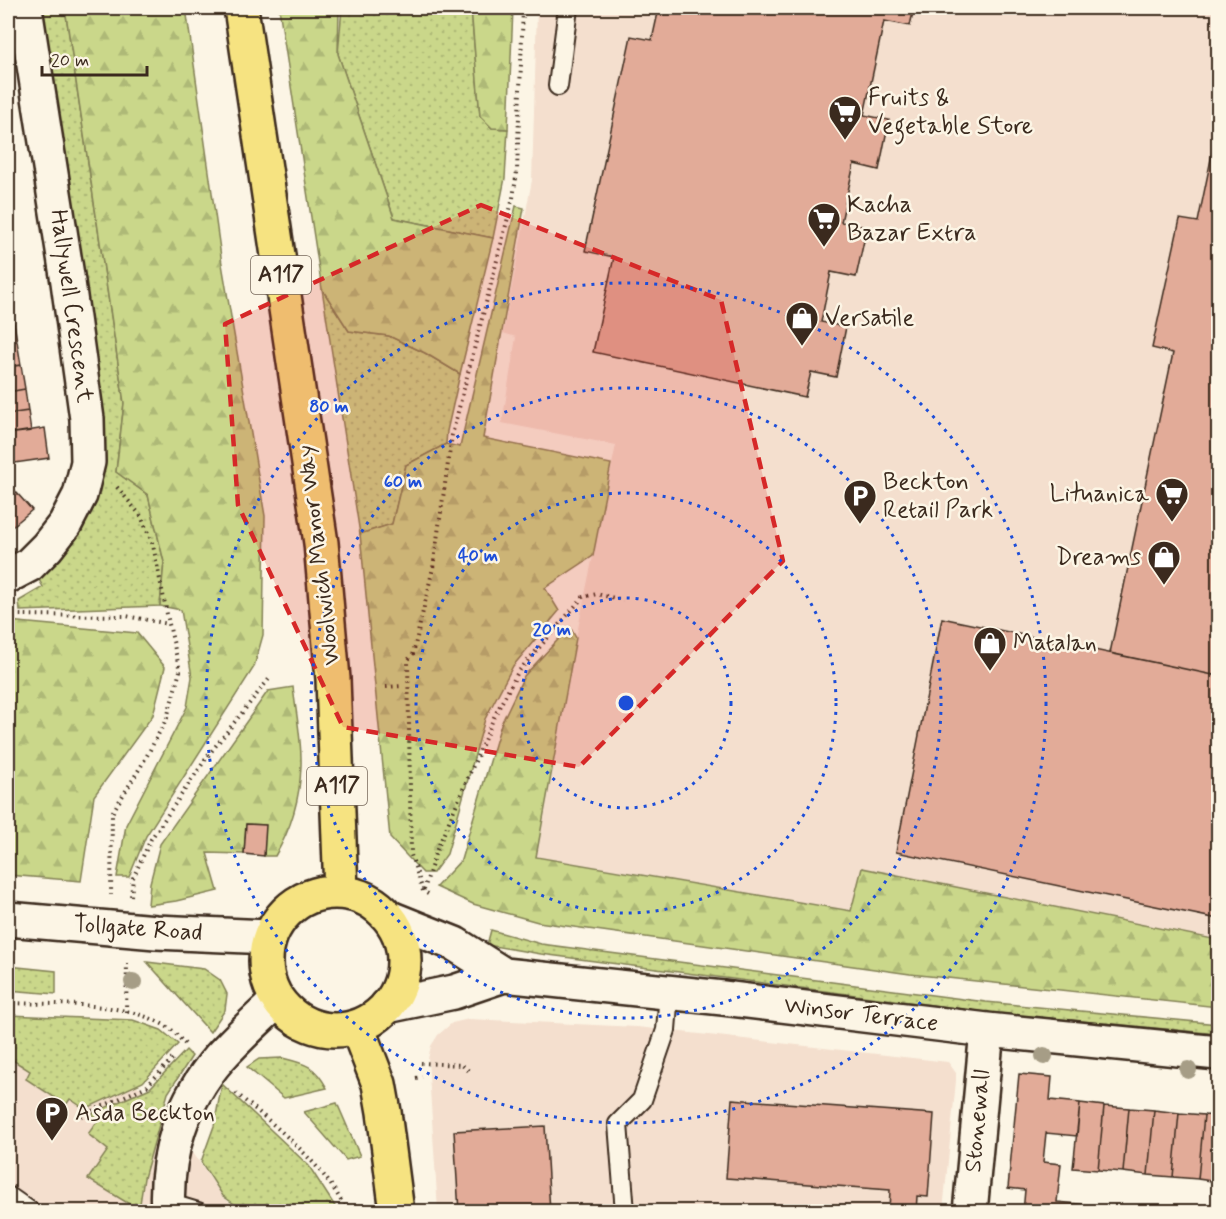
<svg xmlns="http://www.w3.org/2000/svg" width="1226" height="1219" font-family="Mynerve,sans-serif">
<defs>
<pattern id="grass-dots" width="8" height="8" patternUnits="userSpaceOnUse" patternTransform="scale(1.5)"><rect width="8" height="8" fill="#cad78a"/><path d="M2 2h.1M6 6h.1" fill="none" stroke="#aeb977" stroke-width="1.8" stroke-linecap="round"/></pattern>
<pattern id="forest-firs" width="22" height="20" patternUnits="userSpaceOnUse" patternTransform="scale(1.5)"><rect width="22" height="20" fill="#cad78a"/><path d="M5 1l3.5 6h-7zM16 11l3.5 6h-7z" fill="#aeb977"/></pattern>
</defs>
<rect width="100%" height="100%" fill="#fcf5e5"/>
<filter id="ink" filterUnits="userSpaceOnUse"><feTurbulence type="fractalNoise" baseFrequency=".0167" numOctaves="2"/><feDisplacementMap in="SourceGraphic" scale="12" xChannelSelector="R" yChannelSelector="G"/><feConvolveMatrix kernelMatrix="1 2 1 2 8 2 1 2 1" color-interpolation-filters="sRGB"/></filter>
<g filter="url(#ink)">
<path fill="#f4dfce" d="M537 8H1218V1007L910 974 538 922 473 904 436 887 527 830 576 638 616 445 502 423 516 337 503 333 532 180Z
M469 1019 637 1027 948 1062 956 1073V1081L943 1211H438L428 1059 431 1046 438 1035 452 1023Z
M8 1038 71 1050 154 1095 223 1197 240 1211H8Z"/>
<path fill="url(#grass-dots)" stroke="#828054" stroke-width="1.5" d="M40 8H65L124 403 116 472 148 495 164 562 160 606 20 611 19 601 43 587 37 576 101 479C111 443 101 401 96 364Z
M342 8H471L480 116 492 128 508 129 505 178 493 238 394 218 338 54Z
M322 289 349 331 389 336 425 353 460 374 447 431 446 444 406 465 392 524 360 534Z
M491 930 541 944 986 1002 1218 1024V1034L986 1012 541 954 487 945Z
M147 962 204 969 220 980 227 994 225 1010 210 1032Z
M8 966 56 971V994L8 990Z
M8 1015 133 1020 161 1030 178 1044 143 1082 85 1109 70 1099 66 1105 26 1079 30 1071 8 1057Z
M186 1050 192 1056 168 1093 144 1178 139 1210 88 1179 108 1150 88 1134 99 1119 91 1114 150 1088Z
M282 1058C306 1064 314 1065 327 1088L284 1098 247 1067 259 1059Z
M222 1084 309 1166 338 1211H244L223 1196 201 1162 214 1126Z
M337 1103 360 1156 346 1160 304 1112Z"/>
<path fill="url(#forest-firs)" stroke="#828054" stroke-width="1.5" d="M65 8H186L222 264 265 516 263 635 254 667 146 836 129 877H117L126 825 187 707 192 677 181 610 160 606 164 562 148 495 116 472 124 403Z
M279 8H339L338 54 394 218 493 238 460 374 425 353 389 336 349 331 322 289Z
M471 8H513L508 129 492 128 480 116Z
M516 206 524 208 483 438 611 464 593 556 545 588 559 611 513 666 485 719 447 854 433 873H423L390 838 360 534 392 524 406 465 446 444 460 447Z
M8 621 137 633 165 667 153 715 94 796 81 881 8 875Z
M570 627 576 638 536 857 851 911 862 868 1218 940V1007L910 974 538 922 473 904 436 887 461 860 501 724 524 676Z
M293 687C296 713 302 741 301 766 300 798 291 829 275 856H264L265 825 246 824 244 854 207 853 218 891 176 901 148 905 150 883 160 844 268 691Z"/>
<path fill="#e2ab98" stroke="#3b2a1e" stroke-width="1.5" d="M659 8H914L910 26 884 21 864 115 889 120 879 170 854 164 841 222 867 227 856 277 831 272 821 322 846 327 836 377 811 372 805 397 593 352 614 257 585 251 631 36 652 40Z
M1218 125V676L1110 653 1173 353 1152 348 1180 219 1198 222Z
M13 316 17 341 8 342V317Z
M17 341 21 365 8 367V342Z
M21 365 25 389 8 392V367Z
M25 389 28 411 8 414V392Z
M28 411 31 431 8 434V414Z
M45 428 49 458 8 464V434Z
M8 483 32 510 13 526 8 520Z
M942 618 1218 676V919L896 852Z
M246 824 266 825 264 856 244 854Z
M1019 1074 1052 1077 1050 1100 1080 1103 1077 1136 1046 1133 1043 1162 1061 1164 1057 1202 1089 1205 1088 1212H1023L1025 1190 1008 1188Z
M732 1099 934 1114 928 1197 917 1196 916 1212H823V1207L889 1211 890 1190 726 1178Z
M1080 1103 1104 1106 1098 1170 1073 1168Z
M1104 1106 1129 1108 1123 1172 1098 1170Z
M1129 1108 1154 1110 1148 1175 1123 1172Z
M1154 1110 1179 1113 1173 1177 1148 1175Z
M1179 1113 1204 1115 1198 1179 1173 1177Z
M1204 1115 1218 1116V1182L1198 1179Z
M545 1126 550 1212H459L454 1131Z"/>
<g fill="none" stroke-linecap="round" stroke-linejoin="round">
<g stroke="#3b2a1e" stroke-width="22">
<path id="lane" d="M558 86 568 8
M8 1196 31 1212
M168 1203 198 1212
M625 1212 618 1124 642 1100 666 1030 669 992"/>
</g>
<g stroke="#3b2a1e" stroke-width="38">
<path id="street" d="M8 576 29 565 47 547 65 524 80 495 88 462 87 419 68 282 25 8
M390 918 455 944 504 975
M387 1006 454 992 504 975 723 998 987 1030 1218 1053
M168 1212C164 1155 183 1099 220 1057 238 1037 258 1019 277 1001
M970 1212 987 1030"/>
</g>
<g stroke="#3b2a1e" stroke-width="38">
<path id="secondary" d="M8 919 156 932 269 937"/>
</g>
<g stroke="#3b2a1e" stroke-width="38">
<path id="primary" d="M241 8 321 543 333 679 341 892
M266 961a69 69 0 1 1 138 0a69 69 0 1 1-138 0Z
M357 1027 379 1084 384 1112 397 1212"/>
</g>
<path stroke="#3b2a1e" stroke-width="4" stroke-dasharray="1.5 4.5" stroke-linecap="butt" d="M117 487 141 516 153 545 169 624
M11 609 15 615 126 616 169 624 180 671 167 718 143 763 112 813 111 895
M386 687 402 686
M424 890 435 854 495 715 518 672 583 597 597 594 623 600
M428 894 423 891 411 855 408 660 413 654 433 568 452 435 513 198 517 171 523 8
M131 896 133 878 151 839 210 753 269 679
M8 1003C56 1005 126 1000 169 1028 175 1032 180 1039 185 1044
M126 1012 127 963
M421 1063 462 1065 470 1072
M416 1078 422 1077
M236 1093C277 1128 323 1162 347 1212
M81 1116 147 1086 174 1057"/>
<use href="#lane" stroke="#fcf5e5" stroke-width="18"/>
<use href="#street" stroke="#fcf5e5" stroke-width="33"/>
<use href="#secondary" stroke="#fcf5e5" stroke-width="33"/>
<use href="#primary" stroke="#f6e381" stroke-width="33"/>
</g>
<g fill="#a69d86">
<circle cx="133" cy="982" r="9"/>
<circle cx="1044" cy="1056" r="9"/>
<circle cx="1188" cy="1070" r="9"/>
</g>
</g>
<path fill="#d62828" fill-opacity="0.2" stroke="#d62828" stroke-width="4.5" stroke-dasharray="12 8" stroke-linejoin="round" d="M481 205 721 300 783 561 579 767 343 727 238 505 225 324Z"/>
<g fill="none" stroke="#1d4ed8" stroke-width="3" stroke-dasharray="3 6">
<circle cx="626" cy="703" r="105"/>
<circle cx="626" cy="703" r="210"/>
<circle cx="626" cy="703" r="315"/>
<circle cx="626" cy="703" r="420"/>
</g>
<defs>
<g id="supermarket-pin" transform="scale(1.725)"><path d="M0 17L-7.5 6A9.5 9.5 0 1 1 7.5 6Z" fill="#3b2a1e" stroke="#fcf5e5"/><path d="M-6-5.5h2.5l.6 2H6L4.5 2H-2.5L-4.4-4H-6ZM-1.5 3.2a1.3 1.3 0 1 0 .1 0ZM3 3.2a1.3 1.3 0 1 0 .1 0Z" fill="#fff"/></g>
<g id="shop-pin" transform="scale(1.725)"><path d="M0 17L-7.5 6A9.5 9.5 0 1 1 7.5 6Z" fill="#3b2a1e" stroke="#fcf5e5"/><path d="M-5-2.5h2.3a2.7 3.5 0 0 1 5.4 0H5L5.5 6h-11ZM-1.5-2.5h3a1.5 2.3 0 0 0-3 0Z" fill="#fff"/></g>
<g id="parking-pin" transform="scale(1.725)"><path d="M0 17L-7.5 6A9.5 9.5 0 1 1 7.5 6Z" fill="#3b2a1e" stroke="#fcf5e5"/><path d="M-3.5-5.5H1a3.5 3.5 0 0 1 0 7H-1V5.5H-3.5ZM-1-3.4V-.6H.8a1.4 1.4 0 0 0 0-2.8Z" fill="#fff"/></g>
</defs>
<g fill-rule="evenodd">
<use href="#supermarket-pin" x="845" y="112"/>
<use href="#supermarket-pin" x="824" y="219"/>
<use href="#shop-pin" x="802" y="318"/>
<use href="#supermarket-pin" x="1172" y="494"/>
<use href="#parking-pin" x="860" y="496"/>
<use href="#shop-pin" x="1164" y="557"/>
<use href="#shop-pin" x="990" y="643"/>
<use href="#parking-pin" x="52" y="1113"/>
</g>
<g text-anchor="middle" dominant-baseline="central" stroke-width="5" stroke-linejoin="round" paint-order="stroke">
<g fill="#fcf5e5" stroke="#75675a" stroke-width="1.5">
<rect x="251" y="256" width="60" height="38" rx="4.5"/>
<rect x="307" y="767" width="60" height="38" rx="4.5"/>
</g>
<g font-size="22" font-weight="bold" fill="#3b2a1e">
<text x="281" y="275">A117</text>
<text x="337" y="786">A117</text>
</g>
<g font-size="24" fill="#3b2a1e" stroke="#fcf5e5" text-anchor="start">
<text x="868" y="98">Fruits &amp;<tspan x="868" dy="28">Vegetable Store</tspan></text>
<text x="847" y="205">Kacha<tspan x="847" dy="28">Bazar Extra</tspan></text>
<text x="825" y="318">Versatile</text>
<text x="883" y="482">Beckton<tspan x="883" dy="28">Retail Park</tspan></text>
<text x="1149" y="494" text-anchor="end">Lituanica</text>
<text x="1141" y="557" text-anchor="end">Dreams</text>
<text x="1013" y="643">Matalan</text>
<text x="75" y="1113">Asda Beckton</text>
</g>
<g font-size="24" fill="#3b2a1e" stroke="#fcf5e5">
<text transform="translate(71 306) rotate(82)">Hallywell Crescent</text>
<text transform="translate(319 555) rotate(-97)">Woolwich Manor Way</text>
<text transform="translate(138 929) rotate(4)">Tollgate Road</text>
<text transform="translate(861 1015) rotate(7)">Winsor Terrace</text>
<text transform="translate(978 1121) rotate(-85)">Stonewall</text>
</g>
</g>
<circle cx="626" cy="703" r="9" fill="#1d4ed8" stroke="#fcf5e5" stroke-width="3"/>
<g font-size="18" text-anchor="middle" font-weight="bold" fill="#1d4ed8" stroke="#fcf5e5" stroke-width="5" stroke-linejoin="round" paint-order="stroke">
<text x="329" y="412">80 m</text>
<text x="403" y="487">60 m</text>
<text x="478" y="561">40 m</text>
<text x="552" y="635">20 m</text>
</g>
<rect width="1226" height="1219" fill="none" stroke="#fcf5e5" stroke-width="30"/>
<rect x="15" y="15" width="1196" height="1189" fill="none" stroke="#3b2a1e" stroke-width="2" filter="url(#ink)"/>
<path d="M42 66v9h105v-9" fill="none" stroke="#3b2a1e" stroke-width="3"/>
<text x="51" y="66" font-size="18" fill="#3b2a1e" stroke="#fcf5e5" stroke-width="4.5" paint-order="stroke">20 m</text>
</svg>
